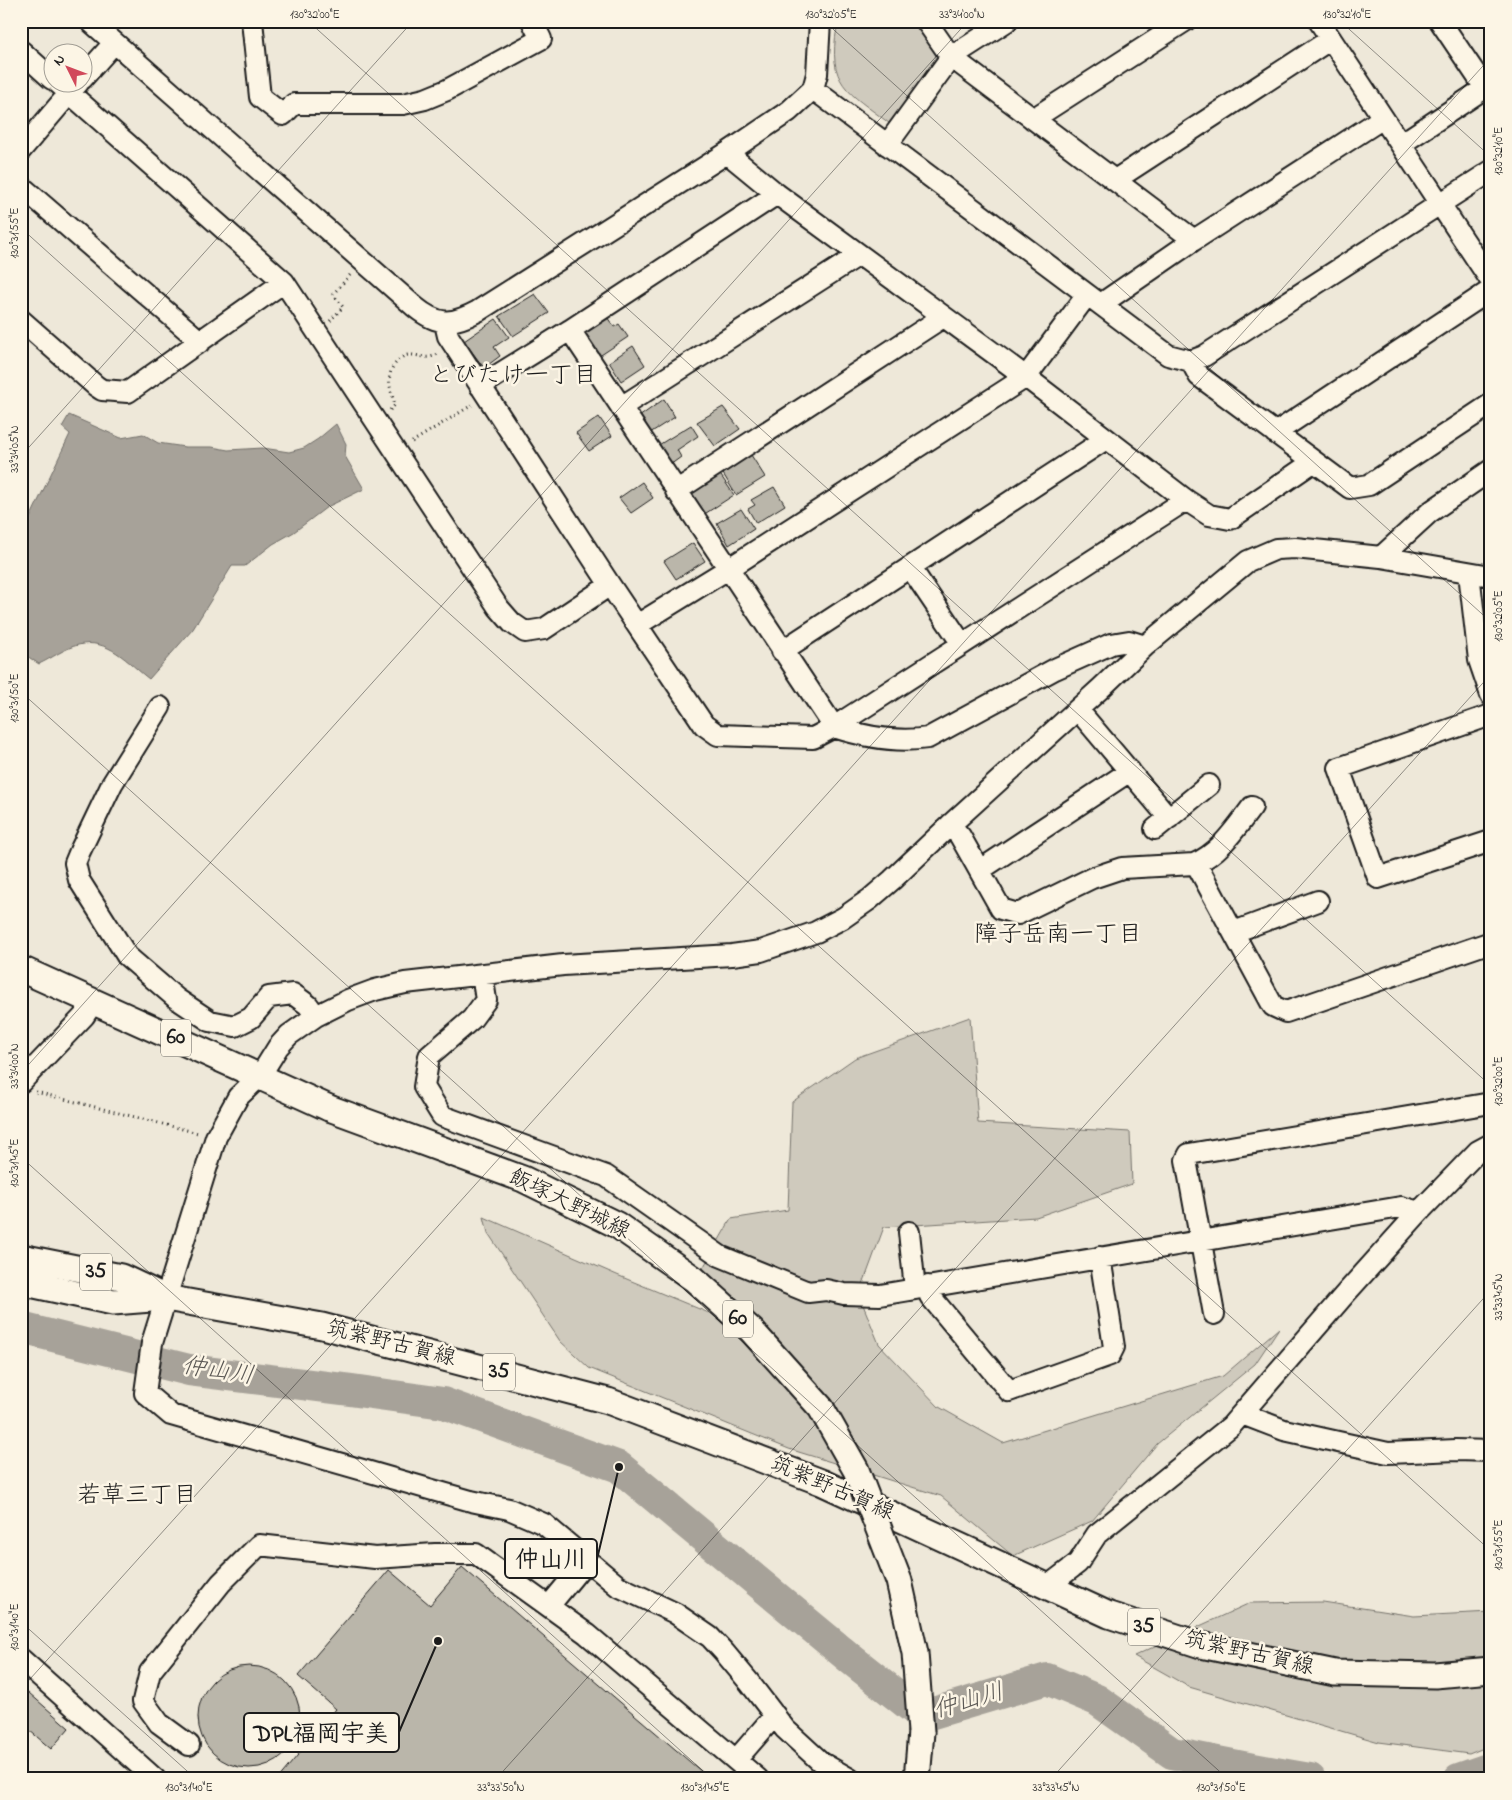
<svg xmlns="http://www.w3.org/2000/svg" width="1512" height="1800" font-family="'Indie Flower','Klee One',sans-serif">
<rect width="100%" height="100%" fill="#eee8d9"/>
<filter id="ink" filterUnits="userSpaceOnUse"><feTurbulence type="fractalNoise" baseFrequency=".02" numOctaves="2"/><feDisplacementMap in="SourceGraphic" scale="10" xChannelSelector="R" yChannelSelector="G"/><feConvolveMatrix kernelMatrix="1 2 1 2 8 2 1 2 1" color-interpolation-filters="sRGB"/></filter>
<g filter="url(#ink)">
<path fill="#cfcabd" stroke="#76736c" d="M845 21H914L936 49V63L889 123C847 91 827 85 837 27Z
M970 1017 978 1123 1130 1132 1132 1184 1036 1217 884 1227 859 1295 879 1344 939 1407 1003 1443 1223 1376 1279 1328 1255 1364 1157 1444 1092 1521 1013 1556 941 1496 789 1449 589 1368 560 1341 488 1233 484 1217 617 1275 709 1313 703 1268 731 1219 788 1210 792 1102 855 1058Z
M1323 1602 1414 1616 1491 1612V1745L1469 1754 1379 1742 1189 1687 1134 1656 1250 1603Z"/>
<path fill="#a7a299" stroke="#6f6c67" d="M69 415 121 438 143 434 158 443 185 447H212L228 450 263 448 289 452 304 448 318 439 336 424 346 444 345 456 364 489 327 507 294 532 273 544 245 566H232L193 629 149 679C128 663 108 637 78 645 65 648 52 658 39 664L21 652V537L70 434 62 427Z"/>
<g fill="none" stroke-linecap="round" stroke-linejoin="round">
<path stroke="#a7a299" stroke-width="32" d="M21 1328 189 1370 351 1390 443 1403 619 1467 852 1660 923 1716 1047 1679 1097 1700 1172 1753 1253 1769 1310 1779
M1459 1779 1491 1768"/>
</g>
<path fill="#bab6aa" stroke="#1c1c1c" d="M535 294 549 313 513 336 499 316Z
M607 317 614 327 619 324 628 337 598 357 583 334Z
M496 319 509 337 494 347 500 356 484 368 464 341Z
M633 346 645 365 621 381 609 362Z
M664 399 675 417 650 433 639 417Z
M723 407 740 429 715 446 697 422Z
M599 417 612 436 589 451 576 433Z
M691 425 698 436 677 450 681 457 670 465 657 446Z
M751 455 765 477 736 495 722 472Z
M719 473 734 495 703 515 689 492Z
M642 482 653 498 631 513 619 498Z
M774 487 785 505 756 523 748 509 755 505 751 500Z
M741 509 754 529 729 545 717 523Z
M693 543 705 561 676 579 664 561Z
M462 1567 710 1779H278L336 1709 298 1676 389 1570 430 1605Z
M198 1717a51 51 0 1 1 102 0a51 51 0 1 1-102 0Z
M21 1686 69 1728 51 1749 21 1723Z"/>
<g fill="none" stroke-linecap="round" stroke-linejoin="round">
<g stroke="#1c1c1c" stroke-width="24">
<path id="minor" d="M90 21 415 307C438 326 452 325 478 311L727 153 789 111 813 89 817 74 820 21
M252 21 260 97 283 115 294 104H403L425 99 447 90 541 39 532 21
M926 21 951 57 1194 240
M1319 21 1491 281
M1440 21 1485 88
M21 51 52 79
M82 79 114 43
M57 82 284 282 498 607 512 623 525 632 544 629 610 585
M813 89 1168 355 1191 361 1204 356 1491 171
M1033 119 1185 21
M1401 144 1491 84
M887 145 951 57 1007 21
M21 150 79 82
M727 153 777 194 1026 377 1186 500 1209 515 1230 519 1313 462
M1115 180 1331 39
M21 186 193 335 199 343
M1101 304 1194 240 1383 118
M21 320 96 386 102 390 128 392 284 282
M445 323 448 336 610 585 704 725 718 735 813 738 834 727 1186 500
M570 330 834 727C865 737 896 743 928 738L1055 669 1111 644 1129 641 1145 646
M1191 361 1199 376 1350 488 1369 485 1491 404
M480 386 570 330 777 194
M621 407 859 255
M1275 433 1491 290
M676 491 943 317
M1381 557 1430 512 1491 470
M910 567 962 644
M1469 573 1479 660 1491 695
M637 625 728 569 1026 377 1087 295
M782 651 1106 439
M160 707 112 784 80 851 75 863 79 880 127 956 177 999 210 1021 235 1026 251 1018 269 997 293 994 308 1005 316 1016
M1078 710 1169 818
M1491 715 1339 768 1378 878 1491 841
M950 825 960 836 1001 909 1018 914 1092 878 1122 868 1194 864 1199 869 1273 1006 1286 1012 1491 942
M1155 829 1209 785
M1194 864C1220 853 1235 829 1252 807
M980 870 1130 771
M1234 932 1318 901
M482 974 486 1000 472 1019 429 1056 424 1087 442 1116 606 1176 720 1256 808 1292 826 1290 844 1294 880 1295 1401 1207 1419 1212
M21 1082 84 1016 94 1001
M909 1232 915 1289
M928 1286 930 1296 1009 1391 1110 1355 1114 1347 1100 1257
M1214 1314 1186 1160 1189 1154 1491 1103
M1242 1414 1284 1430 1388 1453 1456 1450 1491 1451
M1048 1586 1078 1563 1097 1534 1231 1426 1346 1293 1419 1212 1478 1151 1491 1144
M549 1606 587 1560
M21 1659 155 1779
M189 1745 159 1723 143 1701 150 1672 221 1583 259 1545 375 1558 435 1554H476L587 1634 758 1779
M736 1760 775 1715
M850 1779 822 1763 785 1729 749 1682 724 1652 710 1637 675 1613 618 1586 544 1524 509 1509 471 1501 171 1415 145 1393 152 1343 216 1137 238 1097 260 1076 278 1047 289 1035 316 1016 348 1000 375 990 405 983 563 965 732 955 761 951 816 932 843 918 870 899 892 880 950 825 1100 689 1145 646 1248 561 1276 549 1295 548 1381 557 1491 576"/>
</g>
<g stroke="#1c1c1c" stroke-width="29">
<path id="major" d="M21 969 329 1108
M21 1257 121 1277 166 1298 322 1326 608 1401 821 1482 1109 1615 1201 1645 1335 1673 1435 1675 1491 1670
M21 1282 113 1302 164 1298
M917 1779 921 1732"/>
</g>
<path stroke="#1c1c1c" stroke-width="3" stroke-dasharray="1 4" stroke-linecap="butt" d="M330 321 343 307 333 294 351 274
M390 410 395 405C391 391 385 376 395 364 398 360 402 356 408 355 420 354 425 361 438 354
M412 442 472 405
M36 1092 198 1133"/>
<use href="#minor" stroke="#fcf5e5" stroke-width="20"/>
<use href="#major" stroke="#fcf5e5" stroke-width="25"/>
<g stroke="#1c1c1c" stroke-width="29" stroke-linecap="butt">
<path id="major-bridge" d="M329 1108 523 1179 617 1225 694 1279 751 1330 821 1408 856 1470 899 1581 915 1653 921 1732"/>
</g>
<use href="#major-bridge" stroke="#fcf5e5" stroke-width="25"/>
</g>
</g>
<path fill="none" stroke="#1c1c1c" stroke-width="1" stroke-opacity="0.45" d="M308 21 1491 1086M824 21 1491 622M1340 21 1491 157M21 228 1491 1551M21 456 413 21M21 692 1228 1779M21 1073 968 21M21 1157 712 1779M21 1622 196 1779M21 1689 1491 57M496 1779 1491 674M1051 1779 1491 1290"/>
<g text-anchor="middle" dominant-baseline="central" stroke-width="5" stroke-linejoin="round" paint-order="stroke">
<g fill="#fcf5e5" stroke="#5f5d58" stroke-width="1">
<rect x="161" y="1019.5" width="30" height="37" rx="4"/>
<rect x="80" y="1253.5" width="32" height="37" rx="4"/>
<rect x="723" y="1300.5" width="30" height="37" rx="4"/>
<rect x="483" y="1353.5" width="32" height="37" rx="4"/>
<rect x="1128" y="1608.5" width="32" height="37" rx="4"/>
</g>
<g font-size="21" font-weight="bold" fill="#1c1c1c">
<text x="176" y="1038">60</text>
<text x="96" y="1272">35</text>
<text x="738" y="1319">60</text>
<text x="499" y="1372">35</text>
<text x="1144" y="1627">35</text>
</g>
<g font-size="22" fill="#1c1c1c" stroke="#fcf5e5">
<text transform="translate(569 1205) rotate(26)">飯塚大野城線</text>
<text transform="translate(391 1344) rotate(14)">筑紫野古賀線</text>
<text transform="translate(832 1489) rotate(23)">筑紫野古賀線</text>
<text transform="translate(1249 1654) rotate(13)">筑紫野古賀線</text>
</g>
<g font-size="24" fill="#1c1c1c" stroke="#fcf5e5">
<text x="513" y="376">とびたけ一丁目</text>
<text x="1058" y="935">障子岳南一丁目</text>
<text x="137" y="1496">若草三丁目</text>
</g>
<g font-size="24" font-style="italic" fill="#5b5854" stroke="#fcf5e5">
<text transform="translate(218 1372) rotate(9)">仲山川</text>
<text transform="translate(969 1702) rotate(-16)">仲山川</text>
</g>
</g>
<path fill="none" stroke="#1c1c1c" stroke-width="2" d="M619 1467L597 1559M438 1641L399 1732"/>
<g fill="#1c1c1c" stroke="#fcf5e5" stroke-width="2">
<circle cx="619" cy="1467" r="5"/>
<circle cx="438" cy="1641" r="5"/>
</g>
<g fill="#fcf5e5" stroke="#1c1c1c" stroke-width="2">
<rect x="505" y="1539" width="92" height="39" rx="5"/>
<rect x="244" y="1713" width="155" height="39" rx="5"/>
</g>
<g font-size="24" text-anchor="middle" font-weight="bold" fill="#1c1c1c">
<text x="551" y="1567">仲山川</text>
<text x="321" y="1741">DPL福岡宇美</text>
</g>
<rect width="1512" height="1800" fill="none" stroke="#fcf5e5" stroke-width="55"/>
<g transform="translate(68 68) rotate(312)"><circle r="24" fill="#fcf5e5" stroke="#a29e95"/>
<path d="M0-4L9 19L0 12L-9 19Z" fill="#d1495b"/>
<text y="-8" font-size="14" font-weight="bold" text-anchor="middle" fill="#1c1c1c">N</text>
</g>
<rect x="28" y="28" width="1456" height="1744" fill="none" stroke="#1c1c1c" stroke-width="2"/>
<g font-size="12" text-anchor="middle" fill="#1c1c1c">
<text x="315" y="18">130°32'00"E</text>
<text x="831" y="18">130°32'05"E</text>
<text x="962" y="18">33°34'00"N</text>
<text x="1347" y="18">130°32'10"E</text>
<text transform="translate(1498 151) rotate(-90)" y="4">130°32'10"E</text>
<text transform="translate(14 233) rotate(-90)" y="4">130°31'55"E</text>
<text transform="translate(14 449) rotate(-90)" y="4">33°34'05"N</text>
<text transform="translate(1498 616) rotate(-90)" y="4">130°32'05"E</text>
<text transform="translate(14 698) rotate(-90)" y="4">130°31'50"E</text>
<text transform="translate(14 1066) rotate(-90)" y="4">33°34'00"N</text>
<text transform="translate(1498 1081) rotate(-90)" y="4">130°32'00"E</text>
<text transform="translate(14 1163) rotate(-90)" y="4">130°31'45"E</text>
<text transform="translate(1498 1297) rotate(-90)" y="4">33°33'45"N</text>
<text transform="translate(1498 1545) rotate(-90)" y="4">130°31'55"E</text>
<text transform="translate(14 1627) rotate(-90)" y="4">130°31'40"E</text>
<text x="189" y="1791">130°31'40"E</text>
<text x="501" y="1791">33°33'50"N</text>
<text x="705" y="1791">130°31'45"E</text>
<text x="1056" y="1791">33°33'45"N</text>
<text x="1221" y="1791">130°31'50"E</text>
</g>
</svg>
